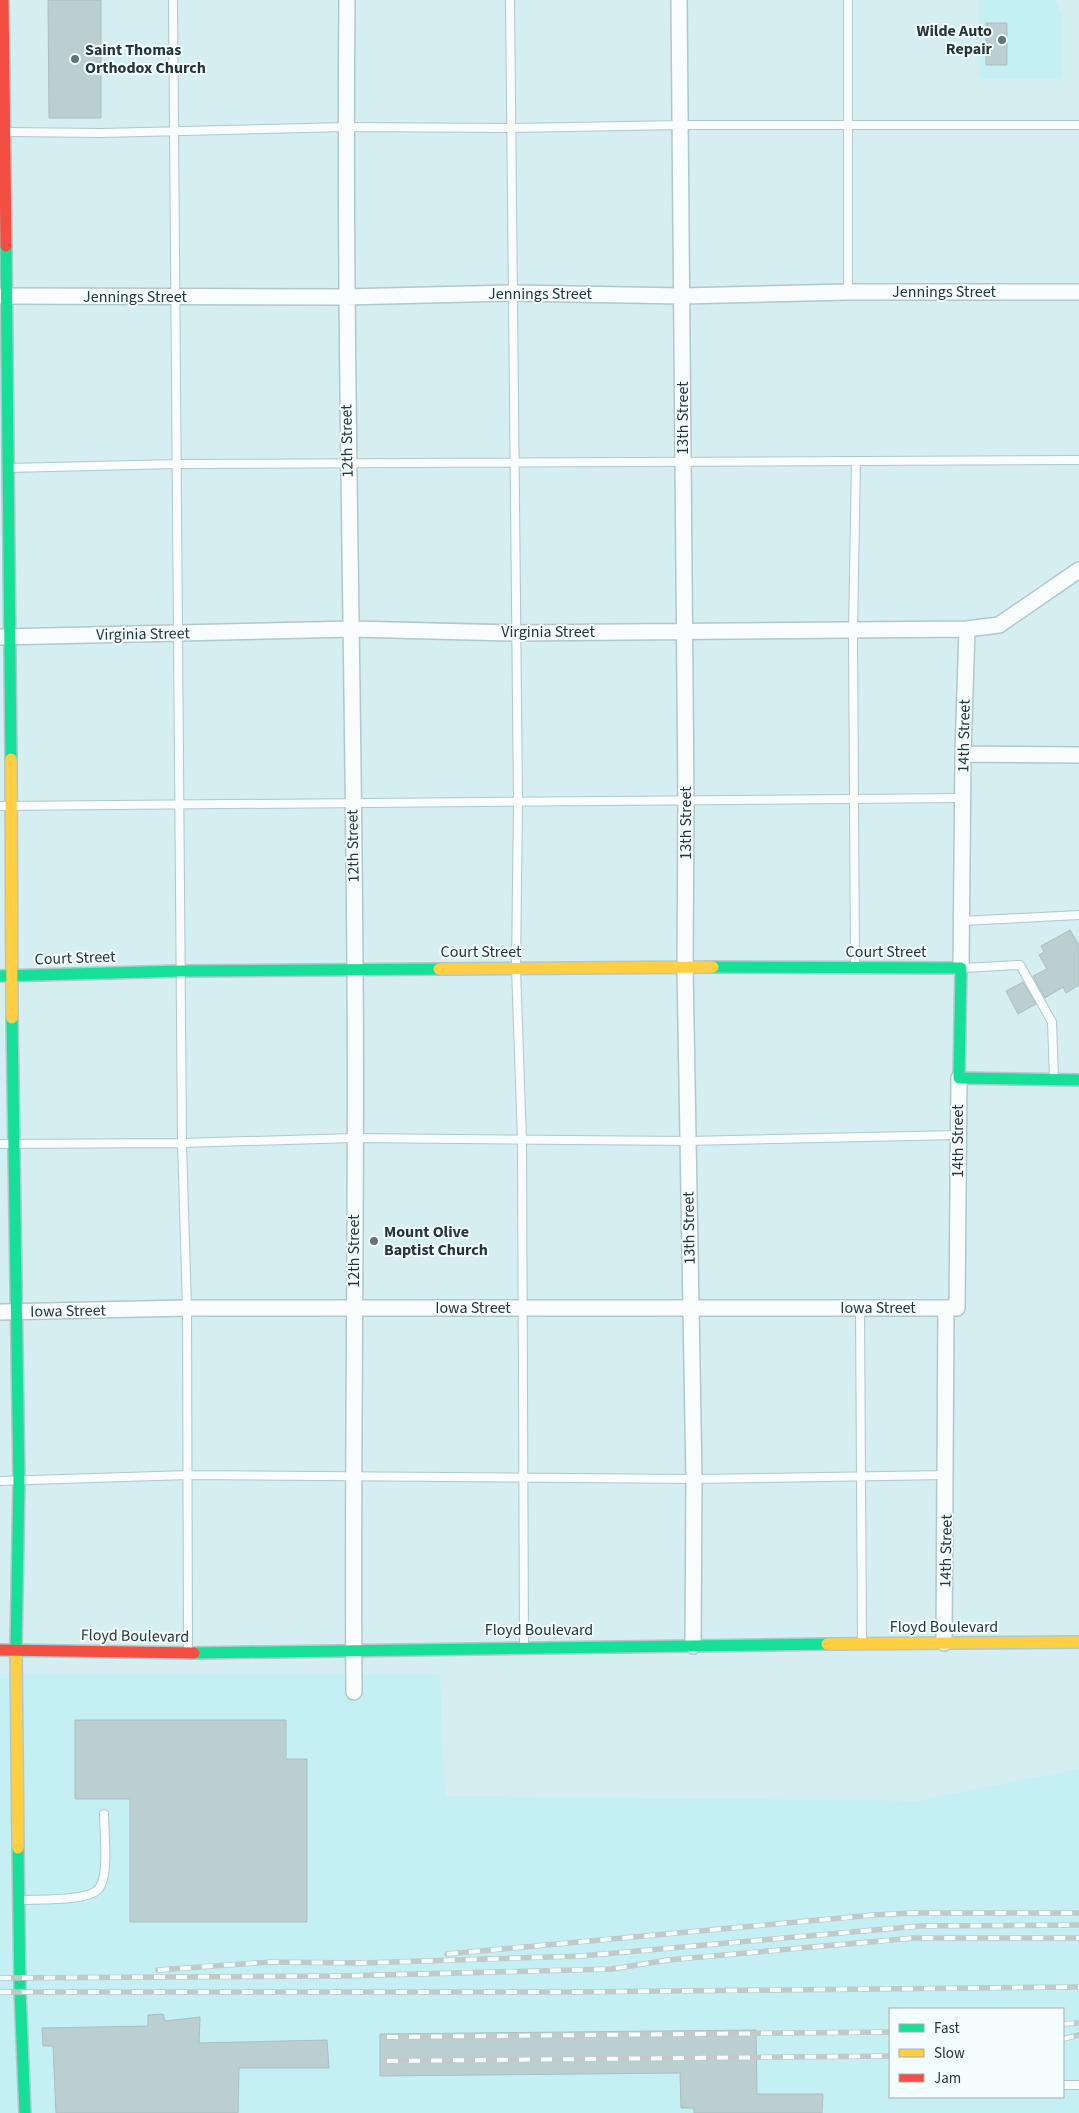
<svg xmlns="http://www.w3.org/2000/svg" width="1079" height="2113" font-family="'Source Sans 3',sans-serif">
<rect width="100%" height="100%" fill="#d4eef1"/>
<path fill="#c4f0f4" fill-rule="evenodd" d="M979 0H1055L1061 15V79H980Z
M0 1674 440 1675 445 1796 918 1801 1079 1769V2113H0ZM890 2009H1063V2097H890Z"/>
<path fill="#bbcfd1" stroke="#aabec0" d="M48 0H101V118H49Z
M986 23H1007V65H986Z
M1070 930 1079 945V985L1066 993 1063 987 1045 998 1033 976 1047 969 1039 955 1044 952 1041 946Z
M1023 982 1036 1004 1018 1014 1006 991Z
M75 1720H286V1759H307V1922H130V1799H75Z
M163 2014 165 2021 200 2017 199 2043 327 2040 329 2068H239L238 2113H56L53 2046H43L42 2028 148 2026V2015Z
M756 2030 757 2094H823L822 2113H694V2108H681L680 2073 380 2076V2034Z"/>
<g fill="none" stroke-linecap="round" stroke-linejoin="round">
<g stroke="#b2c7c9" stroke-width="10">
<path id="lane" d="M173 0 182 1143 187 1308 188 1651
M510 0 518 802 516 968 522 1140 524 1645
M848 0V292
M7 132 101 133 346 127 512 128 681 125H1079
M9 468 176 464 1079 460
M0 806 963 798
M962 921 1079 915
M855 966 853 631 856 461
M963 968 1020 965 1052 1022 1054 1079
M0 1144 182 1143 354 1138 688 1141 958 1135
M860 1308 862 1643
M0 1481 188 1475 694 1479 947 1475
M21 1900C38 1899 92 1902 100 1887 109 1872 104 1832 104 1814
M1063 2085H1079"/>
</g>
<g stroke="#b2c7c9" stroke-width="18">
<path id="street" d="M347 0C344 323 353 646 355 969 357 1210 352 1451 354 1692
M679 0 686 801 685 967 694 1479 693 1646
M0 296 345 297 513 293 683 296 848 292H1079
M1 637 352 629 515 633 967 629 999 625 1079 570
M963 754 1079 755
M961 968 963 754 967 629
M0 1312 187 1308H946
M944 1643 946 1308H957L959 1078"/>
</g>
<g stroke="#b2c7c9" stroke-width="14">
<path id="fast" d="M6 246 11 759
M713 967 961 968 959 1078 1079 1080
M0 976 181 971 439 969
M12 1018 19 1481 16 1650
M194 1653 827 1644
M18 1848 20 1991 25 2113"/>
</g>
<g stroke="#b2c7c9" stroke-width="14">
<path id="slow" d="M11 759 12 1018
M439 969 713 967
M827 1644 1079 1642
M16 1650 18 1848"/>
</g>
<g stroke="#b2c7c9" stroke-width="14">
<path id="jam" d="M3 0 6 246
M0 1650 194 1653"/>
</g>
<use href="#lane" stroke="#f9fcfd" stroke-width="8"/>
<use href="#street" stroke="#f9fcfd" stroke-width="15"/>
<use href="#fast" stroke="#16e098" stroke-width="11"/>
<use href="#slow" stroke="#ffcf43" stroke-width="11"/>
<use href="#jam" stroke="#f24e42" stroke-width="11"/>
<g stroke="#c1c9c9" stroke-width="5.5">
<path id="rail" d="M447 1954 873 1915 913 1913H1079
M158 1970 270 1962 362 1963 581 1956 920 1926 1079 1925
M0 1978 340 1976 612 1969 668 1960 914 1938H1079
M0 1992H573L1079 1987
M1063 2024 1079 2023
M387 2037 890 2032
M1063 2039 1079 2035
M387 2061 890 2056"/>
</g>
<use href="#rail" stroke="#f4fdfe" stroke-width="4" stroke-dasharray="11" stroke-linecap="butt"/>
</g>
<g fill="#627679" stroke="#f4fdfe" stroke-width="2">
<circle cx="1002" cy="40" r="5"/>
<circle cx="75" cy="59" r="5"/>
<circle cx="374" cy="1241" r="5"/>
</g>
<g text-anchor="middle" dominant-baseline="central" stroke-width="4" stroke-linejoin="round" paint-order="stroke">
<g font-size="16" font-weight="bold" fill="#243639" stroke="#f4fdfe" text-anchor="start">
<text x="992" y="31" text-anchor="end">Wilde Auto<tspan x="992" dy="18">Repair</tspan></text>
<text x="85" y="50">Saint Thomas<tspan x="85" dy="18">Orthodox Church</tspan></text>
<text x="384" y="1232">Mount Olive<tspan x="384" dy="18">Baptist Church</tspan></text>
</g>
<g font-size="16" fill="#243639" stroke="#f4fdfe">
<text x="944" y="292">Jennings Street</text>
<text x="540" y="294">Jennings Street</text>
<text x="135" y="297">Jennings Street</text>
<text transform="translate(683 418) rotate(-90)">13th Street</text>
<text transform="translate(347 441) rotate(-91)">12th Street</text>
<text x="548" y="632">Virginia Street</text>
<text transform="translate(143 634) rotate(-1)">Virginia Street</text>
<text transform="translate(964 736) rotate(-89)">14th Street</text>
<text transform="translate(686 823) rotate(-90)">13th Street</text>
<text transform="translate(353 846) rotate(-91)">12th Street</text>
<text x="481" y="952">Court Street</text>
<text x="886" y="952">Court Street</text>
<text transform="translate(75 958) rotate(-2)">Court Street</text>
<text transform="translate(958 1141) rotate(-90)">14th Street</text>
<text transform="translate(689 1228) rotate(-91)">13th Street</text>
<text transform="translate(354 1251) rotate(-90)">12th Street</text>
<text x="473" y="1308">Iowa Street</text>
<text x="878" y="1308">Iowa Street</text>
<text transform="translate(68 1311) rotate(-1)">Iowa Street</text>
<text transform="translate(946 1551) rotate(-89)">14th Street</text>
<text x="944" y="1627">Floyd Boulevard</text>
<text x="539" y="1630">Floyd Boulevard</text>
<text transform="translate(135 1636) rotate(1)">Floyd Boulevard</text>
</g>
</g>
<rect x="889" y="2008" width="175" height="90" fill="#f4fdfe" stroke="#a1adaf"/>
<rect x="899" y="2024" width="25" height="8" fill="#16e098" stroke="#a1adaf"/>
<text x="934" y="2033" font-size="15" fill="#243639">Fast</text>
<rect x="899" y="2049" width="25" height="8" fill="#ffcf43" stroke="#a1adaf"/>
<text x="934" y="2058" font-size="15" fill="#243639">Slow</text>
<rect x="899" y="2074" width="25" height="8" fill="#f24e42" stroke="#a1adaf"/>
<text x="934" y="2083" font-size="15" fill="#243639">Jam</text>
</svg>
